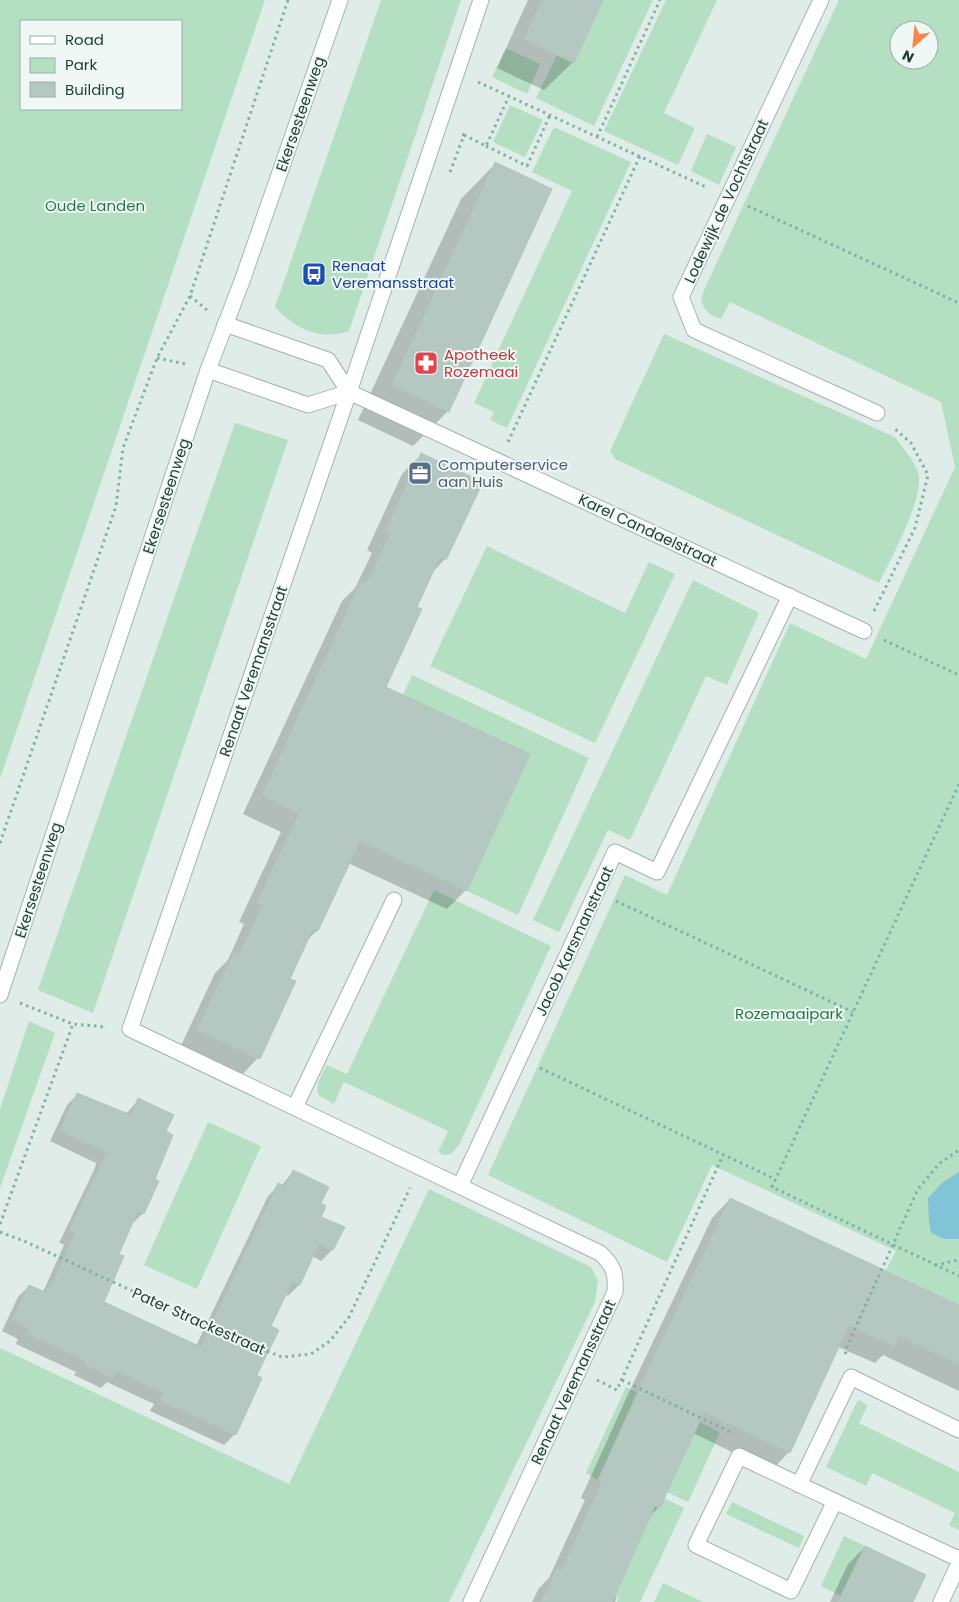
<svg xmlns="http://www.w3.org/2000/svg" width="959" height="1602" font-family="Poppins,sans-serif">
<rect width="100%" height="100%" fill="#dfece7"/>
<path fill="#b5dfc3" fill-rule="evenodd" d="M0 0H265L0 779ZM21 21H181V109H21Z
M381 0H461L349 331C320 341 295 329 275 307Z
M603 0H653L594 126 536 98 557 55 574 63Z
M666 0H717L664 113 695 128 678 165 604 131Z
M839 0H959V1305L886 1270 896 1251 712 1165 667 1262 488 1175 625 875 667 895 790 623 866 659 955 467 941 402 730 302 721 319 711 315 704 308 701 299 704 290ZM899 30H929V60H899Z
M506 48 540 64 527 94 492 77Z
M510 105 543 120 525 157 493 142Z
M554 127 631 162 507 428 490 420 494 412 474 403 572 191 532 172Z
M707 134 736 147 719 185 691 171Z
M664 334 895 437C903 448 913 459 918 472 926 495 890 561 879 583L615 459 610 451Z
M235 423 288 440 93 1013 38 990Z
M487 546 625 613 649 562 675 574 595 743 430 666Z
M693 580 759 613 727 685 706 676 630 840 608 830 559 932 533 920Z
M412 675 589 758 518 915 467 891 403 695Z
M434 890 551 946 459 1145 451 1154 444 1155 438 1152 448 1131 344 1082 334 1104 318 1095C315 1083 322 1075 327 1065L347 1074Z
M29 1021 55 1033 0 1188V1109Z
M208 1122 261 1146 197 1289 144 1265Z
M429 1189 591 1267 598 1281 595 1302 449 1602H0V1348L289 1484Z
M626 1387 720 1432 688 1502 667 1492 598 1480 586 1473Z
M858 1400 868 1405 859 1423 959 1472V1530L949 1525 955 1513 872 1473 866 1486 826 1467Z
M664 1498 684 1508 640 1602H617L619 1597 615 1595 655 1506Z
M732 1502 804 1536 799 1548 726 1514Z
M844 1536 865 1546 841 1596 821 1586Z
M663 1583 703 1602H654Z"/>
<path fill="#81c4d7" d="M959 1172V1239H945L931 1233 929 1222 928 1198 942 1183Z"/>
<path fill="#0003" d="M528 0H601L573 62 544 90 497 68Z
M495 164 448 411 413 446 358 420 461 199Z
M421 455 445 559 432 573 416 608 384 688 466 890 447 909 348 863 317 931 306 941 289 979 294 982 258 1058 240 1077 179 1050 215 973 228 960 244 924 239 922 281 832 243 814 342 601 355 588 372 553 367 550 402 474Z
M78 1094 126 1114 138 1100 165 1132 153 1180 143 1213 132 1224 118 1254 102 1302 196 1346 268 1196 279 1185 281 1186 293 1172 319 1204V1218L343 1227 332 1250 321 1261 312 1256 299 1285 288 1296 285 1294 270 1327 255 1376 235 1434 224 1445 150 1411 154 1404 107 1382 101 1388 74 1375 76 1372 16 1344 18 1339 2 1331 18 1297 29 1286 43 1292 64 1245 59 1242 60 1241 95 1168 96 1163 50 1141 67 1105Z
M730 1199 959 1307V1391L883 1355 875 1363 838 1347 789 1452 771 1471 693 1433 659 1507 648 1518 613 1595 617 1597 615 1602H532L539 1588 549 1578 564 1545 585 1500 581 1498 629 1392 712 1218Z
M865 1547 912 1602H830L848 1564Z"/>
<path fill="#b4c7c0" stroke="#b1c6be" d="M542 0H603L574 63 524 39Z
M495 162 552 189 449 412 392 385Z
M421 453 483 482 446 560 440 557 417 607 422 609 386 687 530 754 467 891 360 841 318 931 313 929 290 979 296 981 260 1059 197 1030 234 952 239 955 251 930 262 905 257 902 299 813 262 795 361 581 366 584 390 534 385 531Z
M77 1093 131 1115 138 1098 174 1115 166 1131 173 1135 155 1179 159 1181 144 1214 138 1211 119 1254 124 1256 104 1302 201 1347 278 1183 285 1187 293 1170 329 1187 321 1203 326 1206 321 1217 345 1227 333 1250 319 1244 300 1285 292 1282 271 1326 279 1330 257 1375 262 1378 236 1435 160 1400 164 1393 116 1371 113 1378 84 1364 86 1361 26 1333 28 1327 12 1320 29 1285 45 1292 49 1285 51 1286 75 1234 70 1231V1229L105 1156 106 1152 60 1130Z
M730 1198 959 1305V1364L899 1336 894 1346 849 1325 790 1453 704 1412 660 1508 655 1506 612 1602H541L557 1568 561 1570 582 1526 602 1482 598 1480 647 1372Z
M865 1546 926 1575 913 1602H838Z"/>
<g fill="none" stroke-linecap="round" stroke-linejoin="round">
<g stroke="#a1b4af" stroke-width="17">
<path id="minor" d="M821 0 681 297 694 330 877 413
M225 324 328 360 349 392 864 631
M208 370 308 405 349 392
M295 1107 394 900
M460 1186 615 852 657 872 790 596
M799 1485 851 1377 959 1430
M835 1501 791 1591 696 1545 739 1456C812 1491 886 1525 959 1559
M471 1602 615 1292C616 1273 614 1266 600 1253L130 1029 349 392 481 0
M941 1602 959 1563"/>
</g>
<g stroke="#9cb9b0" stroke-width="17">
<path id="secondary" d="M0 995 208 370 242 281 340 0"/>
</g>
<path stroke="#7cb3a5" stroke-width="3" stroke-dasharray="2.5 4" stroke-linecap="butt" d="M478 82 708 188
M464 135 486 146 509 96
M597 137 660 0
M486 146 527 166 550 115
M450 172 464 135 460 133
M748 206 959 303
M190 296 207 310
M157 358 186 364
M508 442 640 156
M874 611 915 528 928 475 911 443 894 428
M884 640 959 675
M959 784 772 1187 959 1276
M0 843 116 506 123 448 157 358 190 296 288 0
M616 901 853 1012
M20 1003 73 1024 107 1027
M540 1068 775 1179
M0 1224 73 1024
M0 1232 24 1241 248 1344 282 1357 311 1354 330 1341 349 1317 410 1188
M935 1265 959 1260
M846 1354 845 1351 918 1189 940 1163 959 1150
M597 1380 617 1390 723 1155
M622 1380 728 1431 730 1435"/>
<use href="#minor" stroke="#fff" stroke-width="15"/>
<use href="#secondary" stroke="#fff" stroke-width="15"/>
</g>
<defs>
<g id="bus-square" transform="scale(1.25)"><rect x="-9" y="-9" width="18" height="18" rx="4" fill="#1a4fb4" stroke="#eff8f4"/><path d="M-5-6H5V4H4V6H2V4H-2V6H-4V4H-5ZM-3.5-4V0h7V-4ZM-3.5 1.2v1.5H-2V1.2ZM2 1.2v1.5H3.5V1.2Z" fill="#fff"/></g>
<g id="pharmacy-square" transform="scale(1.25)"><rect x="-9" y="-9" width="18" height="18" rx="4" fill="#e0444e" stroke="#eff8f4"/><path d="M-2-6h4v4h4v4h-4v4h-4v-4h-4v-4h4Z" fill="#fff"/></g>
<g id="office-square" transform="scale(1.25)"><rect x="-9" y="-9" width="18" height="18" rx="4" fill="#5c6f8a" stroke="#eff8f4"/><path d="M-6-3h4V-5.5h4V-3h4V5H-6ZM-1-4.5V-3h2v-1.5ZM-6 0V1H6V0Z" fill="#fff"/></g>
</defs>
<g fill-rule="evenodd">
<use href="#bus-square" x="314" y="274"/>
<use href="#pharmacy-square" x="426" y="363"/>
<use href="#office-square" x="420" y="473"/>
</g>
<g text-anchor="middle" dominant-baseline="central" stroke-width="4" stroke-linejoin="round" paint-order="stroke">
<g font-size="15" fill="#1e3d37" stroke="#eff8f4">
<text transform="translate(300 114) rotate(-71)">Ekersesteenweg</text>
<text transform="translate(726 201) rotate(-65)">Lodewijk de Vochtstraat</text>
<text transform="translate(166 496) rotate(-72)">Ekersesteenweg</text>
<text transform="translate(648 530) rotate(25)">Karel Candaelstraat</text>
<text transform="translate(253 671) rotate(-71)">Renaat Veremansstraat</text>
<text transform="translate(38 880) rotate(-72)">Ekersesteenweg</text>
<text transform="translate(574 941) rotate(-65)">Jacob Karsmanstraat</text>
<text transform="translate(199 1321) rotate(24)">Pater Strackestraat</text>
<text transform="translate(573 1382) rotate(-65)">Renaat Veremansstraat</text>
</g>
<g font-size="15" fill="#25784a" stroke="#eff8f4">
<text x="95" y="205">Oude Landen</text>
<text x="789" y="1013">Rozemaaipark</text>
</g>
<g font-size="15" fill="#164399" stroke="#eff8f4" text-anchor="start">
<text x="332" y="265">Renaat<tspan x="332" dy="17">Veremansstraat</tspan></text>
</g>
<g font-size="15" fill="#be3a42" stroke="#eff8f4" text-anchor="start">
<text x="444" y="354">Apotheek<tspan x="444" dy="17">Rozemaai</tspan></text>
</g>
<g font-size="15" fill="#4e5e75" stroke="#eff8f4" text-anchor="start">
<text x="438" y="464">Computerservice<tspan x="438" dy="17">aan Huis</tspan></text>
</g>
</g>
<rect x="20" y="20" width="162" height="90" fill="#eff8f4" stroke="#9bada8"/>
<rect x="30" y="36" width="25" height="8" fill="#ffffff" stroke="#9bada8"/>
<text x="65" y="45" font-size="15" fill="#1e3d37">Road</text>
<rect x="30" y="58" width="25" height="15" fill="#b5dfc3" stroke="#9bada8"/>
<text x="65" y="70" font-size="15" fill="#1e3d37">Park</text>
<rect x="30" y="82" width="25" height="15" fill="#b4c7c0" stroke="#9bada8"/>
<text x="65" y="95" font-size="15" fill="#1e3d37">Building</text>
<g transform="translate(914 45) rotate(207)"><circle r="24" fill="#eff8f4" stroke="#9bada8"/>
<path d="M0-4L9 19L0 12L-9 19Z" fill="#ff824a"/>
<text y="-8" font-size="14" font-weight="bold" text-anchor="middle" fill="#1e3d37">N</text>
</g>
</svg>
